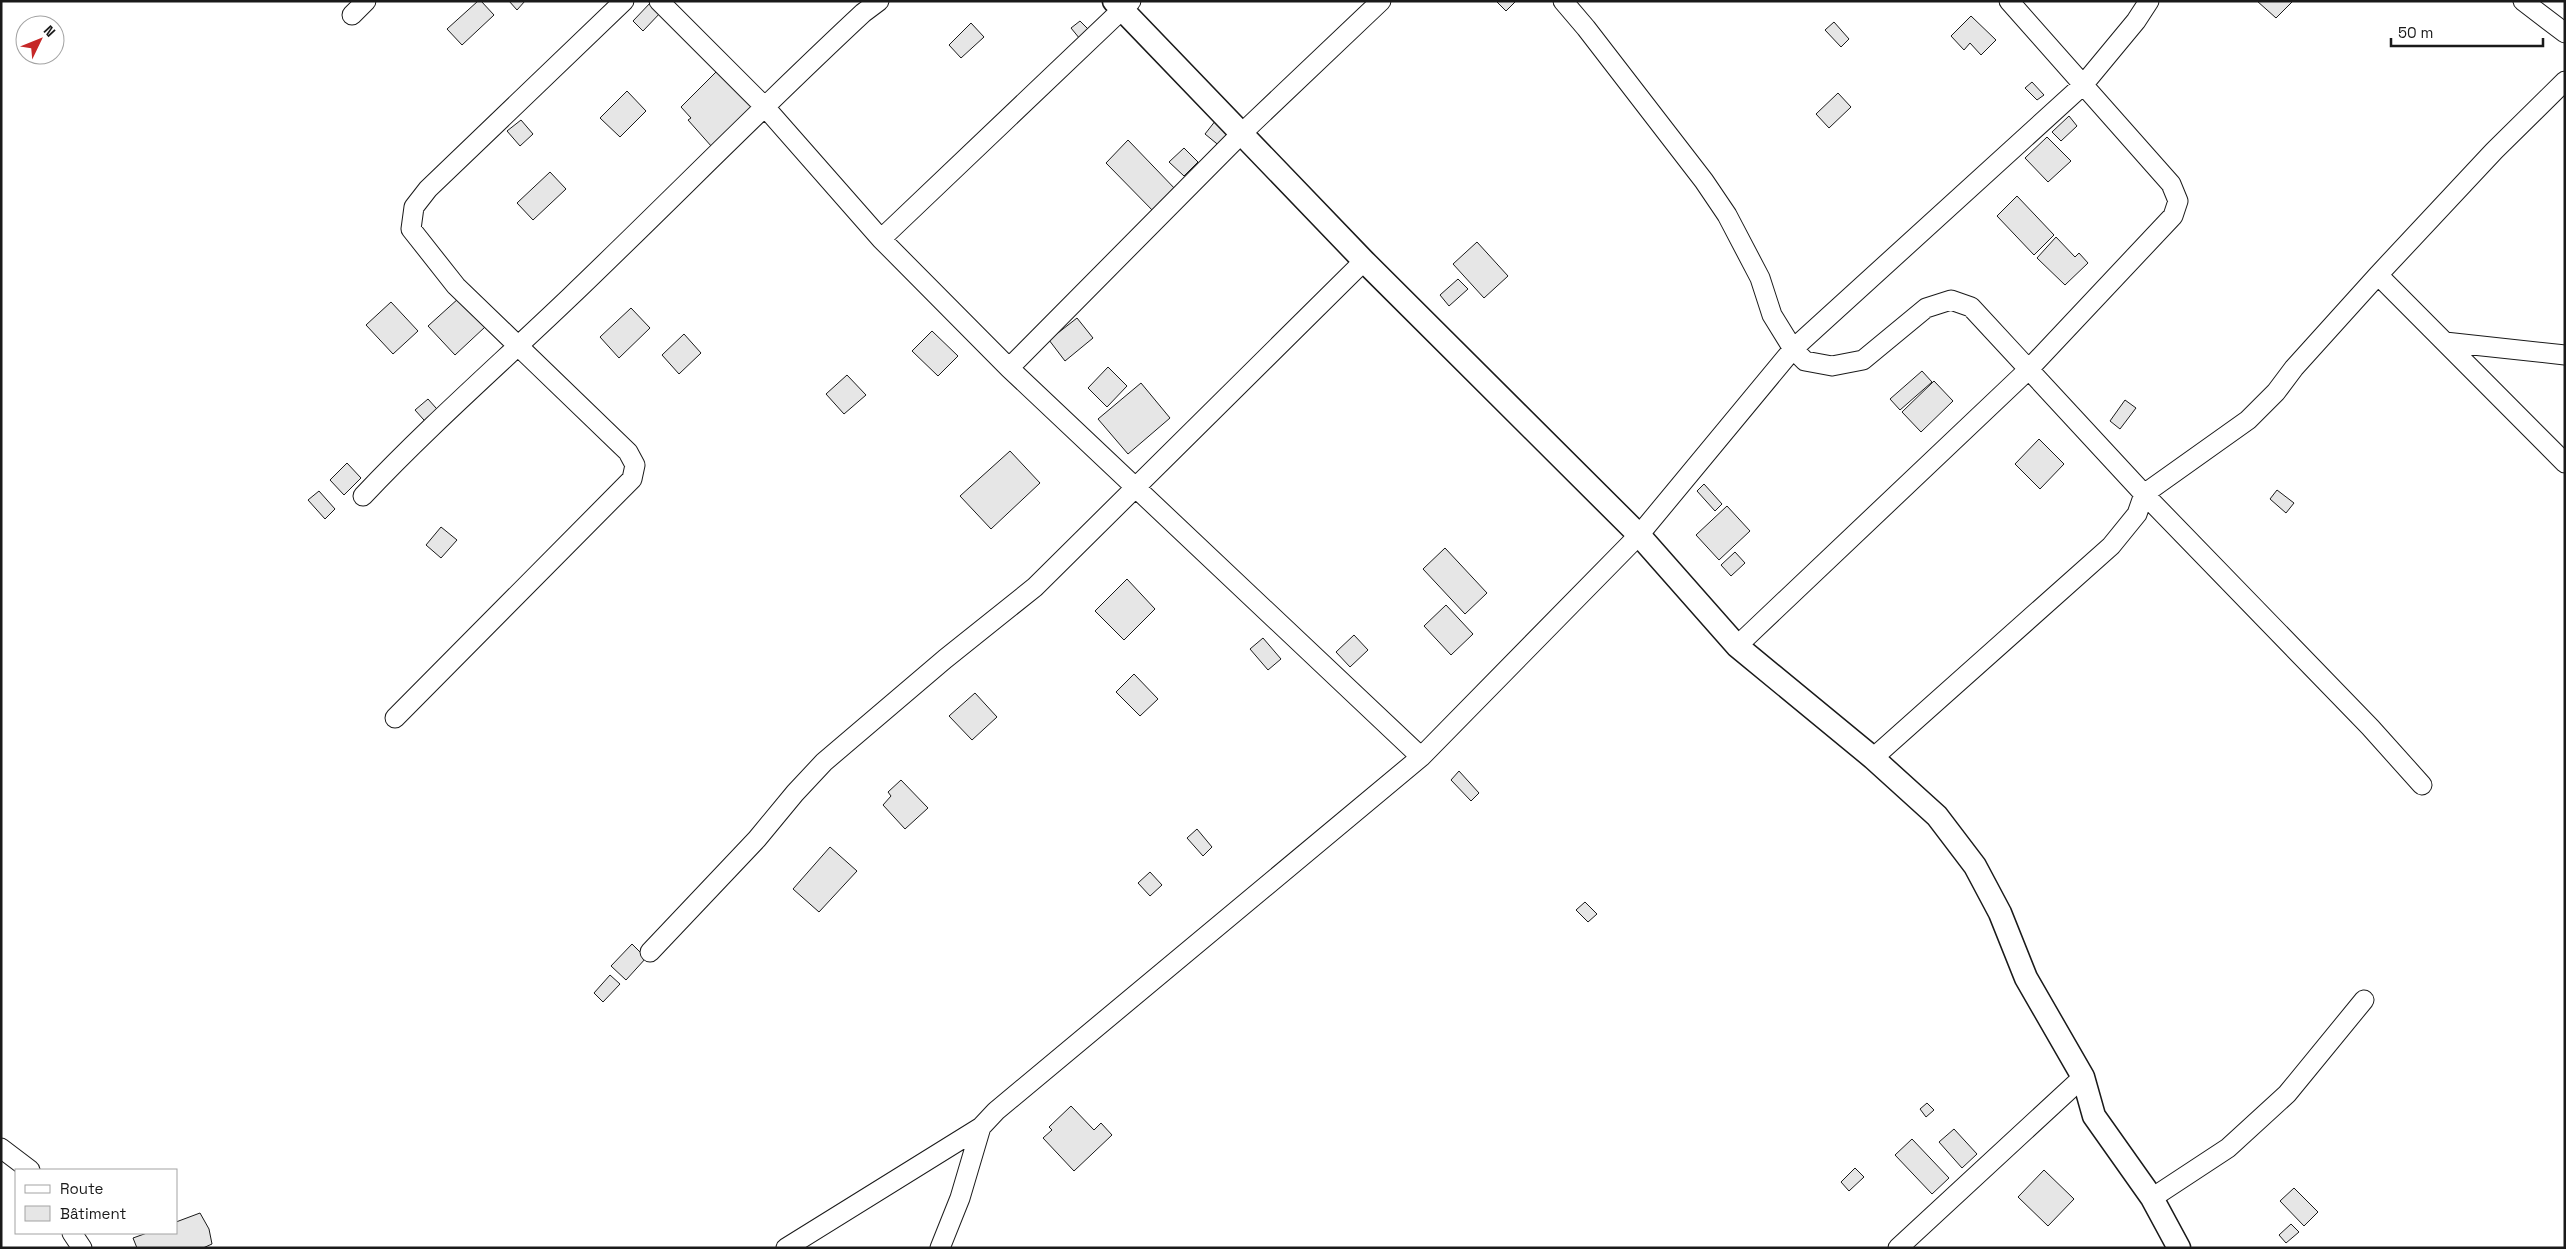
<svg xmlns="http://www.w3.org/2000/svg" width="2566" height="1249" font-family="'Space Grotesk',sans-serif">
<rect width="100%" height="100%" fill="#fff"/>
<path fill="#e6e6e6" stroke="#1a1a1a" d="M478 1H481L494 15 462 45 447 29Z
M509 1H525L517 10Z
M652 1 662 11 643 31 633 21Z
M1496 1H1516L1506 11Z
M2257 1H2293L2276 18Z
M1971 16 1996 40 1981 55 1970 43 1964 50 1951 36Z
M1080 21 1090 31 1080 39 1071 28Z
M1834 22 1849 39 1841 47 1825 30Z
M971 23 984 37 961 58 949 45Z
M717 71 727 83 730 80 755 107 712 147 688 120 691 118 681 107Z
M2032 82 2044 95 2037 100 2025 88Z
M627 91 646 111 620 137 600 118Z
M1838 93 1851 107 1829 128 1816 114Z
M2069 116 2077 126 2061 141 2052 132Z
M521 120 533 134 520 146 507 131Z
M1216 120 1238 138 1227 152 1205 134Z
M2047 137 2071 161 2048 182 2025 158Z
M1128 140 1178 192 1157 215 1106 163Z
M1184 148 1198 162 1184 176 1169 162Z
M550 172 566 189 533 220 517 203Z
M2017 196 2054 235 2034 255 1997 216Z
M2056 237 2075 257 2079 253 2088 263 2065 285 2037 258Z
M1477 242 1508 276 1484 298 1453 264Z
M1458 279 1468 289 1449 306 1440 295Z
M459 298 485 327 455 355 428 326Z
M391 302 418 331 393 354 366 325Z
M631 308 650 328 619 358 600 337Z
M1077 318 1093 338 1065 361 1049 340Z
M932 331 958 356 938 376 912 351Z
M684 334 701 353 679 374 662 355Z
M1108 367 1127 386 1107 407 1088 388Z
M1922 371 1932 382 1900 410 1890 399Z
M847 375 866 395 844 414 826 394Z
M1934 381 1953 401 1921 432 1902 412Z
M1141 383 1170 418 1128 454 1098 419Z
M428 399 444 417 432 429 415 410Z
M2125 400 2136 408 2120 429 2110 421Z
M2039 439 2064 464 2040 489 2015 464Z
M1010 451 1040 483 991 529 960 496Z
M347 463 361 478 344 495 330 480Z
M1704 484 1722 504 1715 511 1697 491Z
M2277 490 2294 503 2286 513 2270 499Z
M319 491 335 509 325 519 308 500Z
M1727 506 1750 531 1719 560 1696 535Z
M441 527 457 540 441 558 426 545Z
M1445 548 1487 593 1465 614 1423 569Z
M1735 552 1745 563 1731 576 1721 565Z
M1127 579 1155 609 1124 640 1095 611Z
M1446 605 1473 634 1451 655 1424 626Z
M1354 635 1368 650 1350 667 1336 652Z
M1263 638 1281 659 1268 670 1250 649Z
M1134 674 1158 699 1140 716 1116 692Z
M975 693 997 717 972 740 949 716Z
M1459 771 1479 793 1471 801 1451 780Z
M901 780 928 808 905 829 883 805 891 796 888 792Z
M1197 829 1212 847 1203 856 1187 838Z
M830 847 857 871 819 912 793 889Z
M1150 872 1162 885 1150 896 1138 883Z
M1585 902 1597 914 1588 922 1576 910Z
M632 944 646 958 626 980 611 966Z
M610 975 620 984 603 1002 594 993Z
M1927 1103 1934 1110 1926 1117 1920 1109Z
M1071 1106 1094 1130 1101 1123 1112 1135 1074 1171 1043 1138 1052 1130 1049 1127Z
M1954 1129 1977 1154 1962 1168 1939 1142Z
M1912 1139 1949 1178 1932 1194 1895 1155Z
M1855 1168 1864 1177 1849 1191 1841 1182Z
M2044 1170 2074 1199 2048 1226 2018 1197Z
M2294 1188 2318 1212 2304 1226 2280 1201Z
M200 1213 209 1229 212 1244 203 1248H137L133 1238 147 1233H176V1222Z
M2291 1224 2299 1232 2286 1243 2279 1235Z"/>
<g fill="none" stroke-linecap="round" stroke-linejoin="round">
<g stroke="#1a1a1a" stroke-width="21">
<path id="minor" d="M659 1 764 106 881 239 1009 368 1421 757
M1563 1 1586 28 1704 181 1727 215 1760 278 1772 315 1793 349 1805 361 1832 366 1863 360 1926 308 1951 300 1971 307 2144 494 2248 420 2276 392 2294 368 2378 275 2494 151 2565 81
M2523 1 2565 33
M352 15 366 1
M881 239 1131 1
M2378 275 2565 463
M2445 342 2565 355
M1009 368 1241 134 1381 1
M363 496C429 426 501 363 570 297 668 203 763 106 863 13L879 1
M1737 646 2028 370 2173 216 2178 201 2171 184 2009 1
M395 718 632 479 635 465 628 452 456 286 411 229 414 207 428 189 624 1
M1873 758 2111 546 2137 514 2144 494 2370 727 2422 785
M650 952 757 839 795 793 824 762 945 659 1035 587 1364 261
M1 1148 30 1170
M2152 1198 2228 1148 2287 1094 2364 1000
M72 1233 82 1248
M786 1248 981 1127
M940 1248 960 1198 981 1127 996 1111 1421 757 1639 535 1793 349 2083 85 2136 21 2149 1
M1898 1248 2083 1077"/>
</g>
<g stroke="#1a1a1a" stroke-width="25">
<path id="tertiary" d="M1114 1 1364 261 1639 535 1737 646 1873 758 1937 816 1975 866 2000 913 2026 978 2083 1077 2094 1116 2152 1198 2179 1248"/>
</g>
<use href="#minor" stroke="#fff" stroke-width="19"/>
<use href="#tertiary" stroke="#fff" stroke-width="22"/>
</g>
<rect width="2566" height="1249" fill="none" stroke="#1a1a1a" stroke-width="5"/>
<rect x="15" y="1169" width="162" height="65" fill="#ffffff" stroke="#a3a3a3"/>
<rect x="25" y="1185" width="25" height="8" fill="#ffffff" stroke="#a3a3a3"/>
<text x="60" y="1194" font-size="15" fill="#1a1a1a">Route</text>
<rect x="25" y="1206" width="25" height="15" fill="#e6e6e6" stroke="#a3a3a3"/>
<text x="60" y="1219" font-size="15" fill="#1a1a1a">Bâtiment</text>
<g transform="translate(40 40) rotate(47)"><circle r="24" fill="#ffffff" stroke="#a3a3a3"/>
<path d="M0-4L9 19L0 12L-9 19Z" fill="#c62828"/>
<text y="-8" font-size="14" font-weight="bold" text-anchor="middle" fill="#1a1a1a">N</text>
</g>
<path d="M2391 38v8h152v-8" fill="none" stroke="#1a1a1a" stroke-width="2.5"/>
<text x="2398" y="38" font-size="15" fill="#1a1a1a" stroke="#ffffff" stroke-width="4" paint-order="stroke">50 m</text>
</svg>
